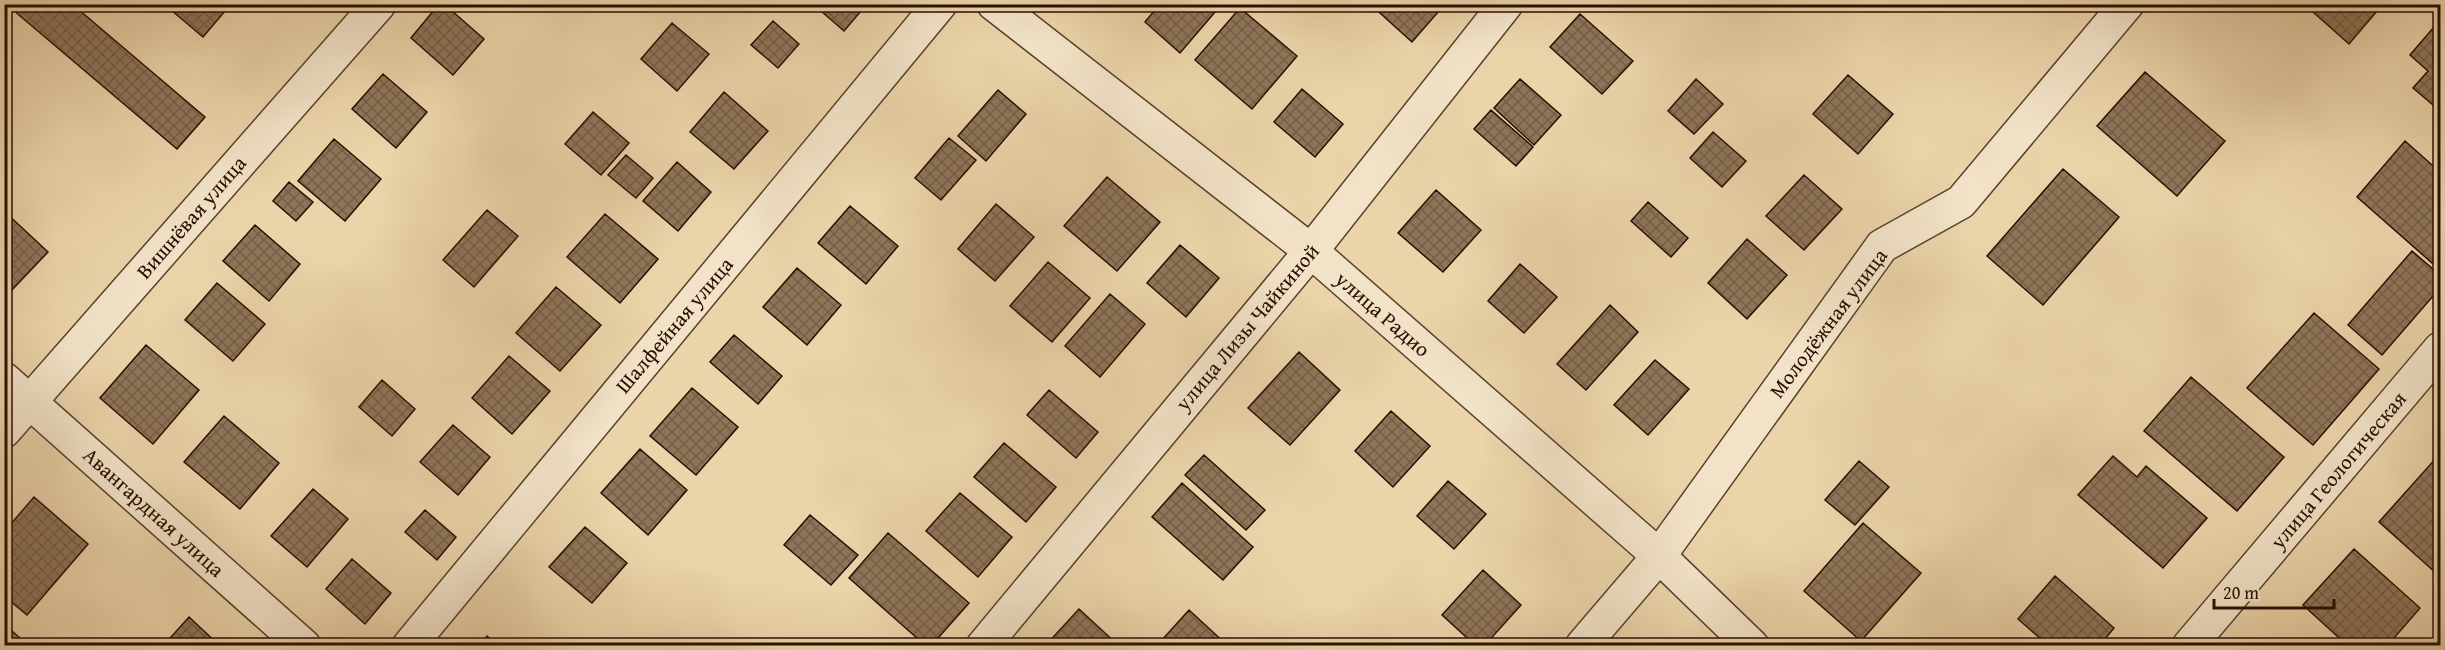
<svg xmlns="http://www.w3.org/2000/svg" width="2445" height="650" font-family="'Gentium Book Plus',serif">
<defs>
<pattern id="building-cross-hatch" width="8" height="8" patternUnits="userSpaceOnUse" patternTransform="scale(1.5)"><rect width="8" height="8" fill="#8e7559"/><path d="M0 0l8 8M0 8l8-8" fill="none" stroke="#745e47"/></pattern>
</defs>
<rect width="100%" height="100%" fill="#ebd4aa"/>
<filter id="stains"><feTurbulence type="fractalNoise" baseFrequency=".00333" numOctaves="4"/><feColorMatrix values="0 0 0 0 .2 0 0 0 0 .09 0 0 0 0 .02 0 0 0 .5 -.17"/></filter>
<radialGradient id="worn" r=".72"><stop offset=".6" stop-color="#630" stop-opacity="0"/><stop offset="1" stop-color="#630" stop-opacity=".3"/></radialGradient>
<path fill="url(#building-cross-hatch)" stroke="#290e01" stroke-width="1.5" d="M6 4H72L205 117 177 149Z
M164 4H231L203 37Z
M439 4H444L484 39 453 75 411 38Z
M813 4H867L844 31Z
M1160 4H1206L1215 12 1180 53 1145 22Z
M1288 4H1300L1295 11Z
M1370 4H1445L1412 42Z
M2304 4H2383L2349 44Z
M1240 8 1297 56 1252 109 1195 60Z
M1580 14 1633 61 1602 94 1550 47Z
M2440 20V111L2413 88 2428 71 2410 55Z
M773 21 799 44 778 68 751 45Z
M672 23 709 54 677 91 641 59Z
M2145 72 2225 141 2177 196 2097 126Z
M383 74 427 112 396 148 352 109Z
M1848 75 1893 114 1858 154 1813 114Z
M1520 79 1561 115 1534 145 1494 108Z
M1696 79 1723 104 1694 134 1668 111Z
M1302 89 1343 124 1315 157 1274 122Z
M998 90 1026 114 986 161 958 136Z
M724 92 768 131 734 169 690 132Z
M1491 110 1533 147 1516 166 1474 129Z
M593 112 629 143 601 175 565 144Z
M1713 132 1746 161 1722 187 1690 158Z
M949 138 976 160 941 200 915 178Z
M334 139 381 179 345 221 298 181Z
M2405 141 2440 172V270L2357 197Z
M626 155 653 178 636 198 608 175Z
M677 162 711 192 678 231 643 201Z
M2063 169 2119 217 2043 305 1987 256Z
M1804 175 1842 209 1804 250 1766 216Z
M1107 177 1160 222 1117 271 1064 226Z
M289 182 313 202 296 221 273 201Z
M1436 190 1481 230 1443 272 1398 233Z
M1648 202 1688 238 1671 257 1631 221Z
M996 204 1034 237 995 281 958 249Z
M850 206 898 246 866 284 818 243Z
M487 210 518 236 474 287 443 260Z
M4 211 48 252 11 291 4 285Z
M605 214 658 259 620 303 567 257Z
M255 225 300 264 269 301 223 261Z
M1747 239 1787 275 1747 319 1708 283Z
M1180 245 1219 278 1186 317 1147 283Z
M2412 251 2440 275V288L2382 355 2348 325Z
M1048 262 1090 298 1052 342 1010 306Z
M1520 264 1557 297 1524 333 1488 301Z
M797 268 841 305 807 345 763 307Z
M217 283 265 324 233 361 185 320Z
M556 287 601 325 560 371 516 333Z
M1110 294 1145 324 1100 377 1065 346Z
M1610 305 1638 332 1586 390 1557 364Z
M2314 313 2379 369 2313 445 2247 388Z
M734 335 782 376 758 404 710 362Z
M146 345 199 390 153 444 100 398Z
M1299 352 1340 390 1290 445 1248 408Z
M509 356 550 391 512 434 472 398Z
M1655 360 1689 389 1648 435 1614 405Z
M2191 377 2284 457 2237 511 2144 431Z
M382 380 415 409 392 436 359 407Z
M692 388 738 427 696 475 650 436Z
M1049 390 1098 432 1076 458 1027 415Z
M1391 411 1430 446 1393 487 1355 451Z
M224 416 279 463 240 509 184 462Z
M453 425 490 457 458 495 420 462Z
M1004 443 1056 487 1026 522 974 477Z
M640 449 687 490 648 535 601 493Z
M1204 455 1265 510 1246 530 1185 475Z
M2113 456 2137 477 2146 466 2207 518 2163 568 2078 495Z
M2437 457 2440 460V570L2437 574 2379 522Z
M1859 461 1889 487 1855 525 1825 500Z
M1448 481 1486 514 1454 549 1417 516Z
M1182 483 1253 547 1223 580 1152 517Z
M313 489 348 519 307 567 271 536Z
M960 493 1012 537 978 577 926 531Z
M34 497 88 544 27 615 4 596V532Z
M425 510 456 537 437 560 405 532Z
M810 515 858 555 831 585 784 545Z
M1863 523 1921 573 1861 641 1804 591Z
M585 527 627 563 592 603 549 567Z
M888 533 969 603 931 646H926L849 578Z
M2354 549 2420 608 2387 646H2348L2303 605Z
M352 559 391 593 365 624 326 589Z
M1483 570 1521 605 1484 646H1476L1442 615Z
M2055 576 2114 628 2099 646H2049L2018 619Z
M1079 609 1119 646H1045Z
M1189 610 1228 646H1166L1161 641Z
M189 617 220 646H163Z
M4 624 20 638 13 646H4Z
M487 636 499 646H479Z
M856 639 864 646H850Z"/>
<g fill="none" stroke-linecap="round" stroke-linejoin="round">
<g stroke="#5a402b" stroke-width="36">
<path id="street" d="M994 4 1311 251 1659 556 1752 646
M4 379 304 646
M4 431 379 4
M409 646 940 4
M983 646 1311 251 1506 4
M1582 646 1659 556 1882 246 1961 202 2127 4
M2189 646 2440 349"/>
</g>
<use href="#street" stroke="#f2e3c8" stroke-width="33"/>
</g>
<g text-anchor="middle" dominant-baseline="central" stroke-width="4.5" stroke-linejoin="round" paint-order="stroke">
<g font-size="21" fill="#290e01" stroke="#f2e3c8">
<text transform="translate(191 217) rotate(-49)">Вишнёвая улица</text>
<text transform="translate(1383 314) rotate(41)">улица Радио</text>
<text transform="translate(1828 323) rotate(-53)">Молодёжная улица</text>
<text transform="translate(674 325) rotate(-50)">Шалфейная улица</text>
<text transform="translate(1247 327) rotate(-50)">улица Лизы Чайкиной</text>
<text transform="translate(2338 470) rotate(-50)">улица Геологическая</text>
<text transform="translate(154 512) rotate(42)">Авангардная улица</text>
</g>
</g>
<rect width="2445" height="650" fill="none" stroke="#ebd4aa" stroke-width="24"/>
<rect x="6" y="6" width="2433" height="638" fill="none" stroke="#290e01" stroke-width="3"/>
<rect x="12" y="12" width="2421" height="626" fill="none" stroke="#290e01" stroke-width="1.5"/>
<path d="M2214 599v9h120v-9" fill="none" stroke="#290e01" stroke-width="3"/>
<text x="2223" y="599" font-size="18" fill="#290e01" stroke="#f2e3c8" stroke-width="4.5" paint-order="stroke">20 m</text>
<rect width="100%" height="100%" filter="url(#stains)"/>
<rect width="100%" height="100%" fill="url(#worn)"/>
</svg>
